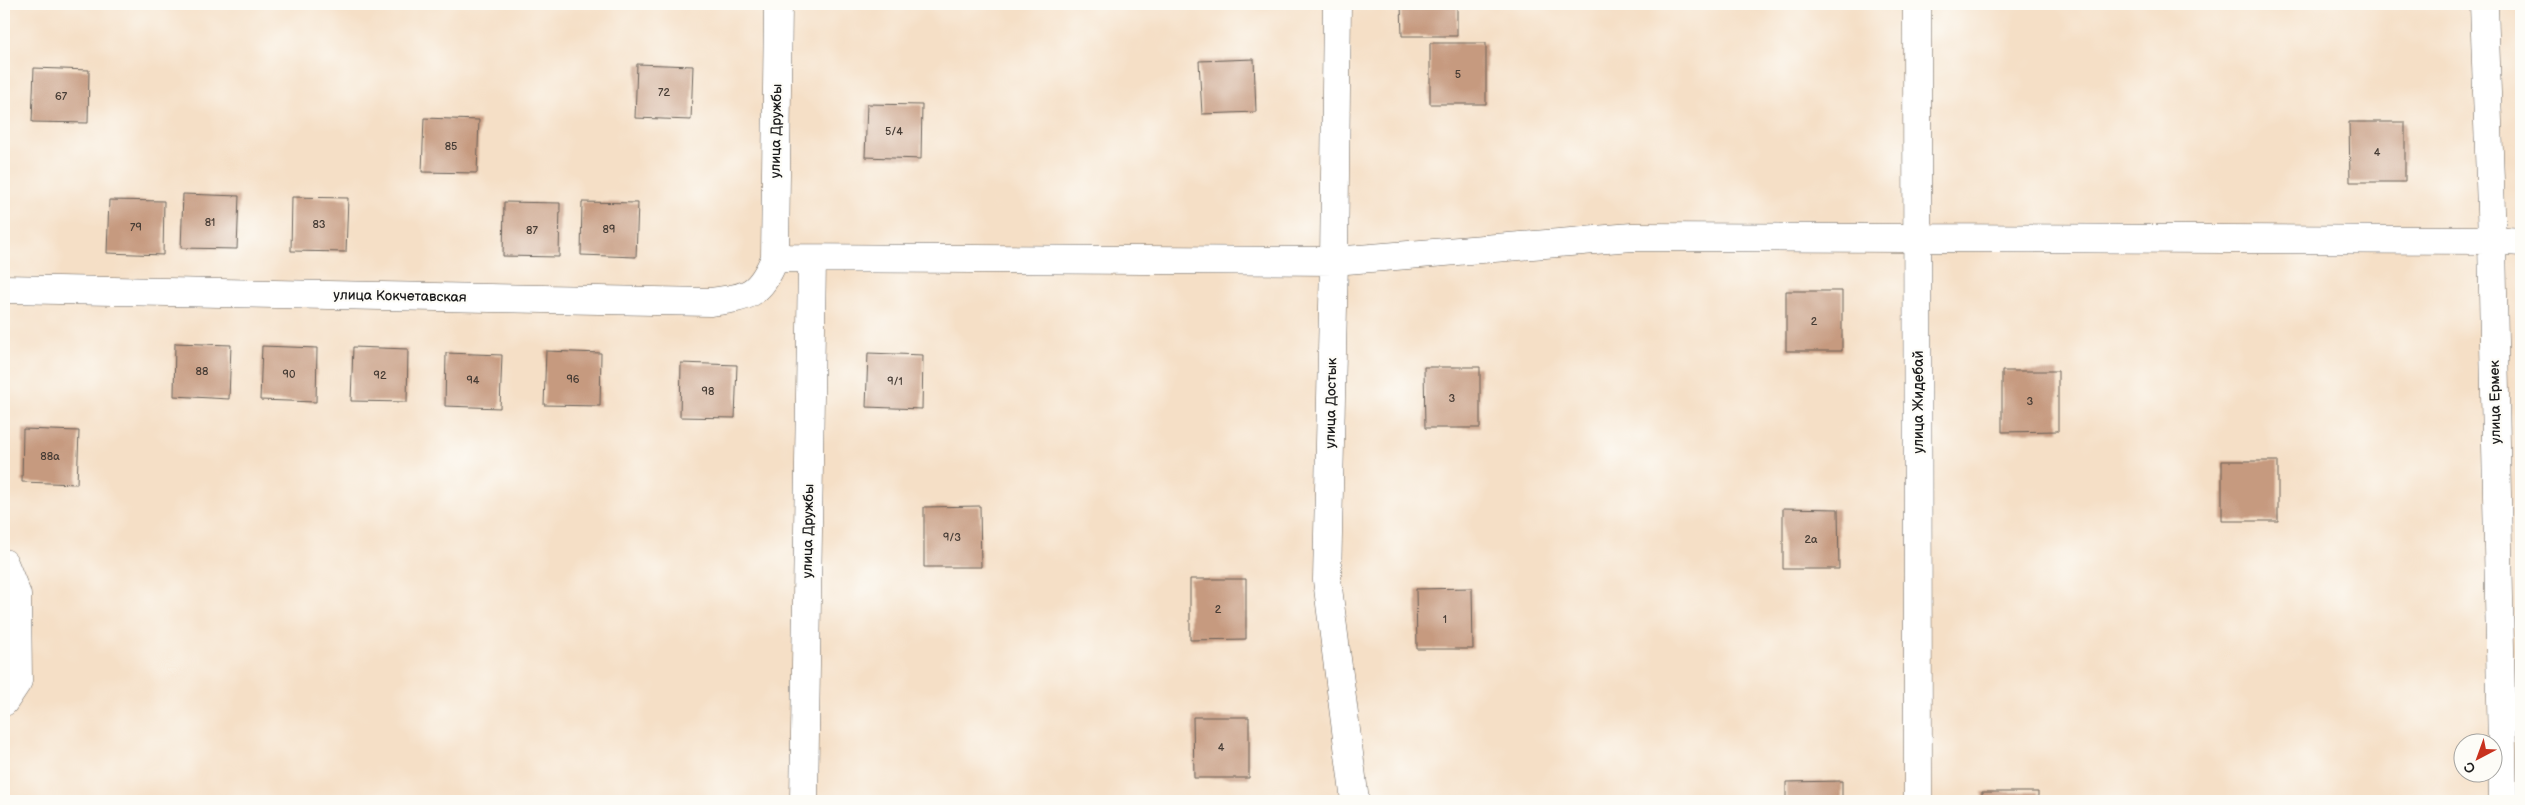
<svg xmlns="http://www.w3.org/2000/svg" width="2525" height="805" font-family="'Balsamiq Sans',sans-serif">
<rect width="100%" height="100%" fill="#fdfcf7"/>
<filter id="ink" filterUnits="userSpaceOnUse"><feTurbulence type="fractalNoise" baseFrequency=".02" numOctaves="2"/><feDisplacementMap in="SourceGraphic" scale="10" xChannelSelector="R" yChannelSelector="G"/><feConvolveMatrix kernelMatrix="1 2 1 2 8 2 1 2 1" color-interpolation-filters="sRGB"/></filter>
<filter id="wash" filterUnits="userSpaceOnUse"><feTurbulence type="fractalNoise" baseFrequency=".0096" numOctaves="4" result="noise"/><feDisplacementMap in="SourceGraphic" scale="20" xChannelSelector="R" yChannelSelector="G"/><feGaussianBlur stdDeviation="1.12" result="paint"/><feColorMatrix in="noise" values="0 0 0 0 0 0 0 0 0 0 0 0 0 0 0 0 0 1.4 0 .05"/><feComposite in="paint" operator="in"/></filter>
<g filter="url(#wash)">
<rect width="100%" height="100%" fill="#f5dfc6"/>
<g id="blocks">
<path fill="#c69a7f" d="M1401 4H1457V36H1402Z
M1430 43H1486V104H1430Z
M1254 59 1256 112 1202 114 1199 61Z
M637 64 693 66 691 120 635 118Z
M34 68 89 70 88 123 32 122Z
M867 104 922 105 921 159 865 157Z
M424 118 479 120 477 173 422 172Z
M2349 122H2405V182H2350Z
M183 194 239 196 237 249 181 248Z
M292 197 348 198 346 252 291 251Z
M109 200 164 201 163 255 107 253Z
M504 202 560 203 559 257 503 256Z
M582 202 638 203 636 257 581 255Z
M1786 291H1842V351H1786Z
M175 343 231 345 229 399 174 396Z
M262 346 317 348 316 402 260 400Z
M353 347 408 349 407 402 351 401Z
M546 351 601 353 600 406 544 405Z
M446 353 502 355 500 408 445 406Z
M868 353 923 355 922 409 866 407Z
M681 363 737 365 735 418 680 417Z
M1424 367H1480V428H1425Z
M2002 371H2058V431L2002 432Z
M23 429 79 431 77 484 22 482Z
M2222 461H2278V521H2222Z
M980 506 981 567H924V507Z
M1783 508 1838 509 1839 569H1783Z
M1190 579H1246V639L1190 640Z
M1472 588 1473 649H1417L1416 589Z
M1193 717H1249V778H1194Z
M1842 781V801H1786V782Z
M1982 792H2038V801H1982Z"/>
</g>
</g>
<g filter="url(#ink)">
<use href="#blocks" fill-opacity="0" stroke="#686058" stroke-width="1"/>
<g fill="none" stroke-linecap="round" stroke-linejoin="round">
<g stroke="#686058" stroke-width="29">
<path id="minor" d="M1337 4 1334 261 1327 580 1355 801
M1917 4 1918 801
M2484 4 2492 240 2503 801
M775 258 1334 261 1632 237 2492 240 2521 242
M4 289 710 302C749 297 759 296 775 258L778 4
M4 563 17 595 18 681 4 702
M804 801 812 260"/>
</g>
<use href="#minor" stroke="#fff" stroke-width="28"/>
</g>
</g>
<g text-anchor="middle" dominant-baseline="central" stroke-width="4.5" stroke-linejoin="round" paint-order="stroke">
<g font-size="11" fill="#463c35">
<text x="1458" y="74">5</text>
<text x="664" y="92">72</text>
<text x="61" y="96">67</text>
<text x="894" y="131">5/4</text>
<text x="451" y="146">85</text>
<text x="2377" y="152">4</text>
<text x="210" y="222">81</text>
<text x="319" y="224">83</text>
<text x="136" y="227">79</text>
<text x="609" y="229">89</text>
<text x="532" y="230">87</text>
<text x="1814" y="321">2</text>
<text x="202" y="371">88</text>
<text x="289" y="374">90</text>
<text x="380" y="375">92</text>
<text x="573" y="379">96</text>
<text x="473" y="380">94</text>
<text x="895" y="381">9/1</text>
<text x="708" y="391">98</text>
<text x="1452" y="398">3</text>
<text x="2030" y="401">3</text>
<text x="50" y="456">88а</text>
<text x="952" y="537">9/3</text>
<text x="1811" y="539">2а</text>
<text x="1218" y="609">2</text>
<text x="1445" y="619">1</text>
<text x="1221" y="747">4</text>
</g>
<g font-size="14" fill="#1c1c1c" stroke="#fdfcf7">
<text transform="translate(776 131) rotate(-89)">улица Дружбы</text>
<text transform="translate(400 296) rotate(1)">улица Кокчетавская</text>
<text transform="translate(1918 402) rotate(-90)">улица Жидебай</text>
<text transform="translate(2495 402) rotate(-91)">улица Ермек</text>
<text transform="translate(1331 403) rotate(-89)">улица Достык</text>
<text transform="translate(808 531) rotate(-89)">улица Дружбы</text>
</g>
</g>
<rect width="2525" height="805" fill="none" stroke="#fdfcf7" stroke-width="20"/>
<g transform="translate(2478 758) rotate(221)"><circle r="24" fill="#fdfcf7" stroke="#a3a29f"/>
<path d="M0-4L9 19L0 12L-9 19Z" fill="#c8321e"/>
<text y="-8" font-size="14" font-weight="bold" text-anchor="middle" fill="#1c1c1c">С</text>
</g>
</svg>
